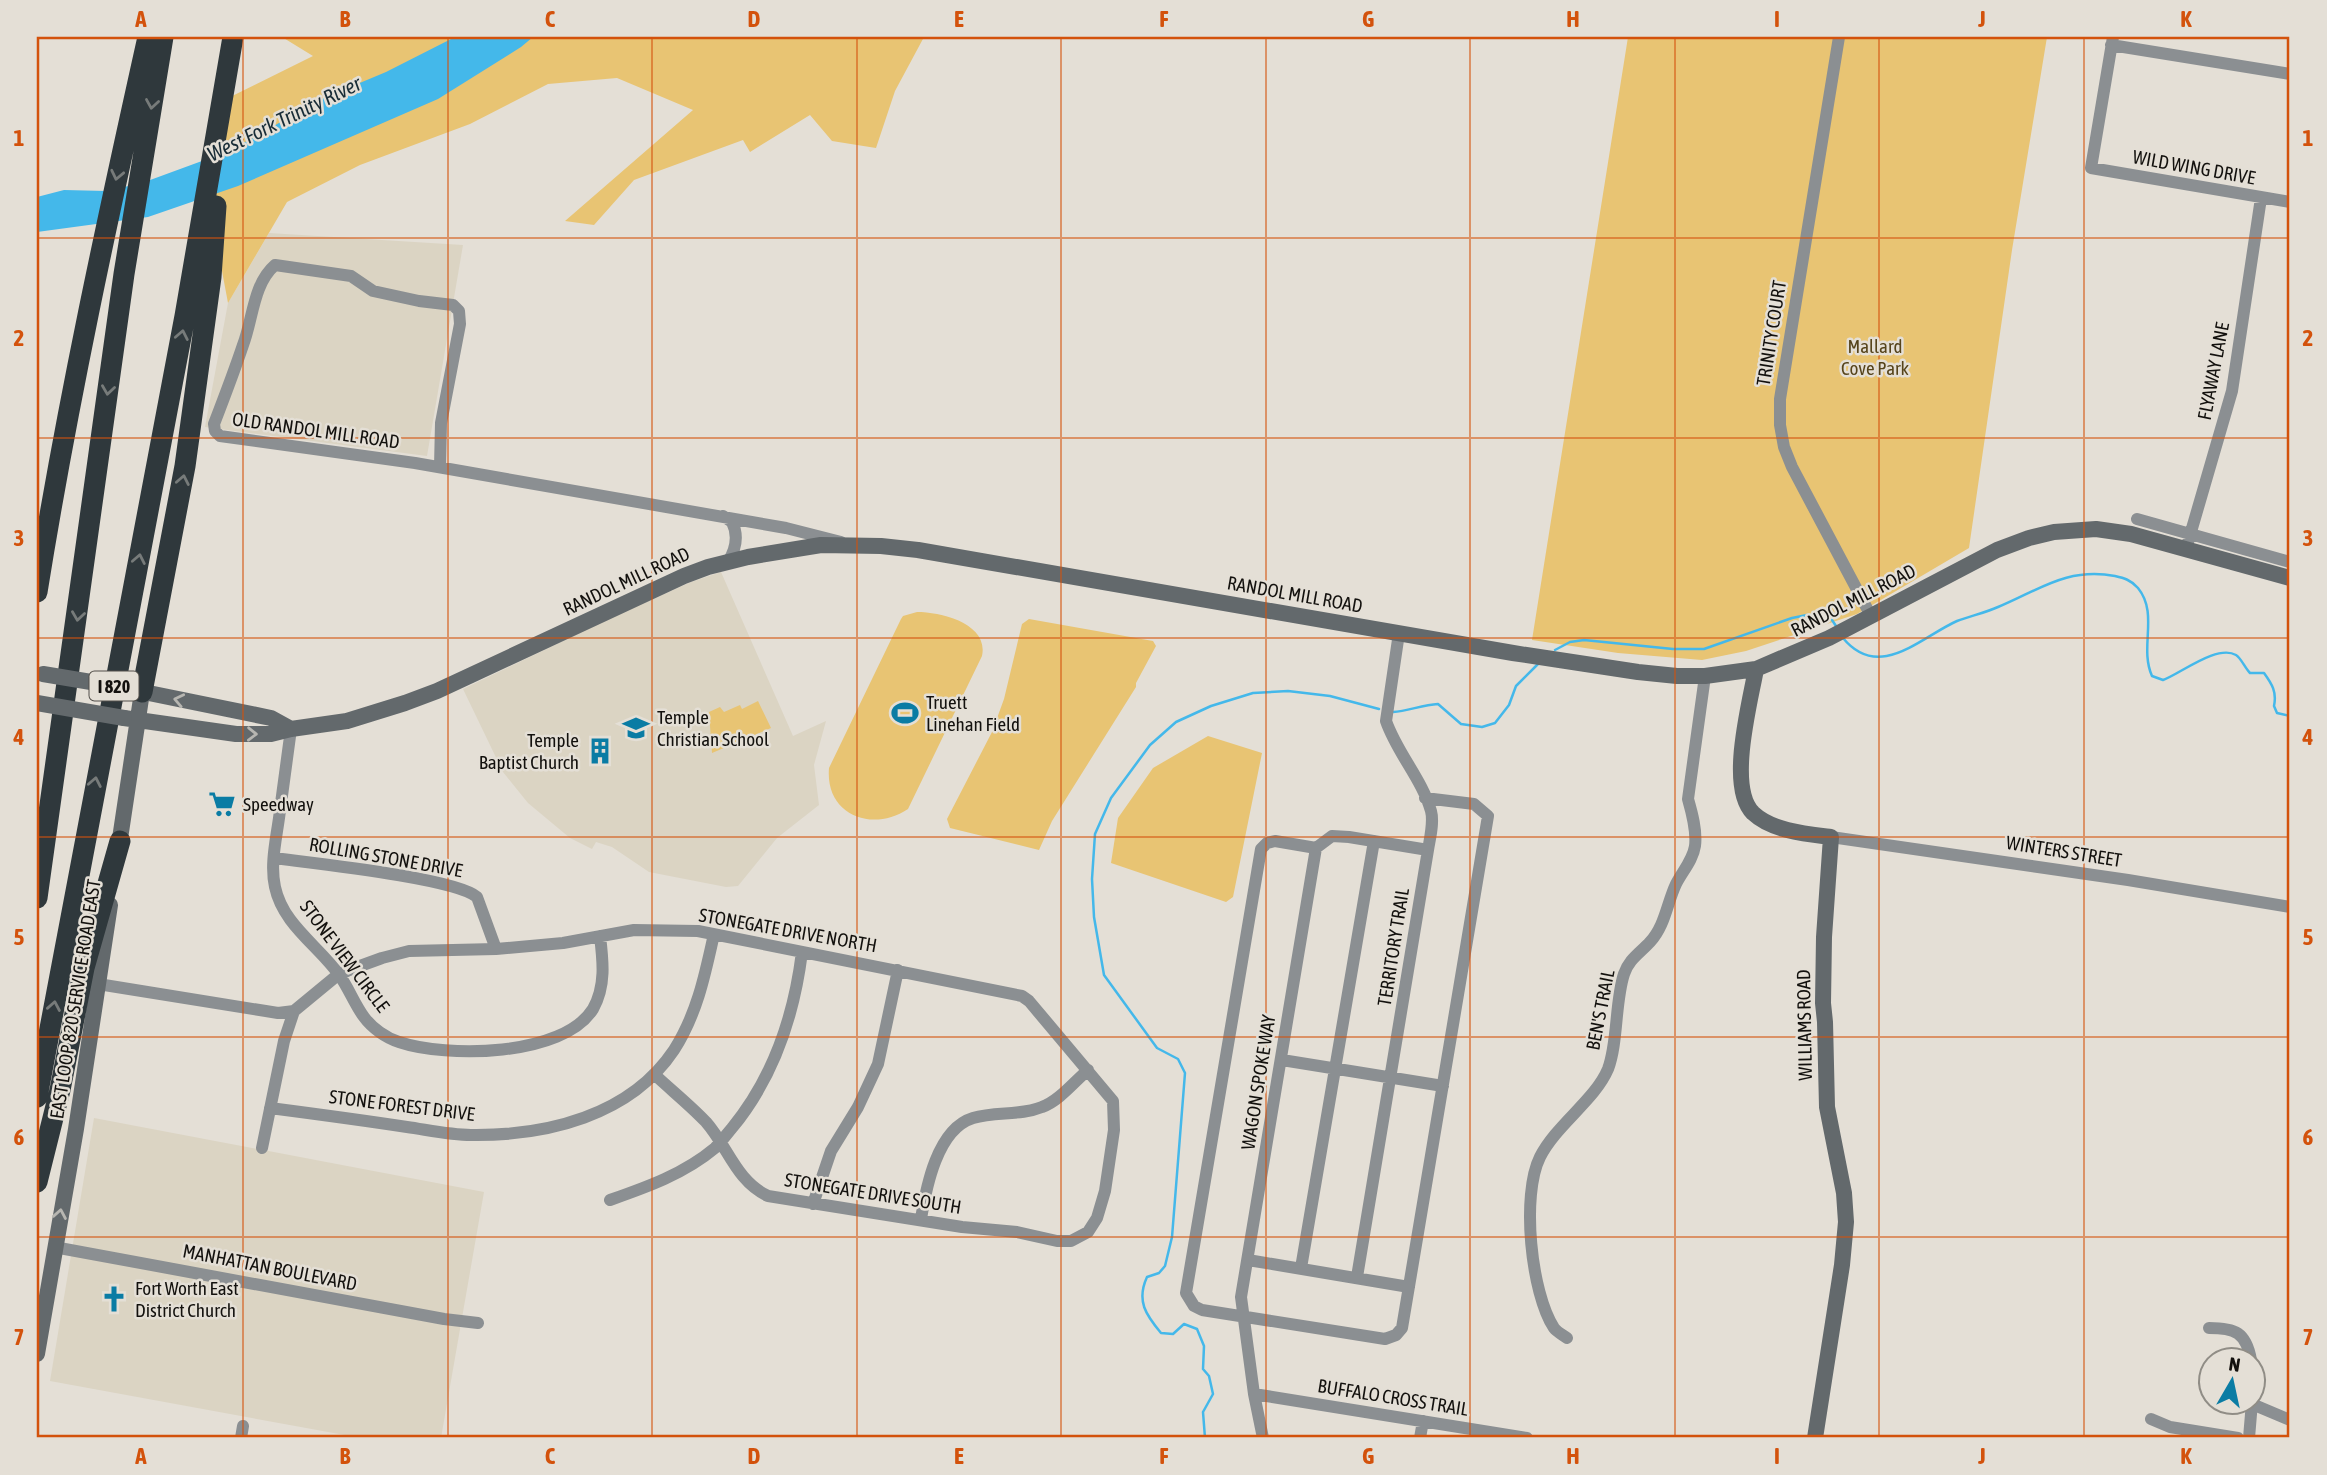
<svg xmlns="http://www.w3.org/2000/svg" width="2327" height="1475" font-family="'Asap Condensed',sans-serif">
<rect width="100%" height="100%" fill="#e4dfd6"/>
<path fill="#dbd4c3" d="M269 233 463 245 427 456 205 427 228 303Z
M721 572 793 736 826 721 814 765 819 805 777 838 738 886 726 887 649 872 612 847 596 842 592 849 570 838 528 803 503 772 463 689 613 617 691 582Z
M94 1118 484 1192 441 1438H361L50 1381Z"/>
<path fill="#e8c473" d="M282 37H924L895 91 876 148 832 141 810 115 750 152 743 140 634 180 594 225 565 221 693 110 617 78 548 84 470 124 360 165 287 202 228 303 216 239V104L313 56Z
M1628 37H2047L2012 250 1969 548 1857 614 1746 651 1702 660 1618 653 1532 640Z
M917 612C942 612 989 624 982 656L908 809C872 833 825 815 829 768L901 619 903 616Z
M1029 619 1153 641 1156 646 1136 683V687L1052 821 1039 850 950 828 947 819 992 732 1004 699 1022 624Z
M758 701 771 728 712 753 709 712 720 707 724 712 740 705 742 709Z
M1208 736 1262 753 1233 897 1226 902 1111 863 1118 818 1153 768Z"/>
<path fill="#44b8ea" d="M455 37H533L521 47 438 99 238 186 148 217 37 232V197L64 190 106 191 142 183 221 154 259 135 312 103 386 72Z"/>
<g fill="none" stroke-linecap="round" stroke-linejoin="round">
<path stroke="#44b8ea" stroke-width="2.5" d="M1843 638C1879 682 1921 637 1957 621 1970 616 1985 613 1998 607 2039 590 2067 567 2115 576 2124 578 2131 580 2138 588 2159 614 2139 647 2152 676L2163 680C2180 674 2217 644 2236 655 2241 658 2245 668 2250 673H2264C2272 684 2277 692 2274 706L2277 713 2290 716
M1555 650 1570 642 1584 640 1673 649H1704L1792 618 1807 615 1830 617 1836 626
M1393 712C1408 711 1422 705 1438 704L1461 724 1482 727 1495 723 1509 705 1516 686 1538 664
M1205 1438 1203 1412 1213 1394 1209 1376 1203 1369 1204 1346 1197 1329 1184 1324 1173 1334 1161 1333C1146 1315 1136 1301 1147 1277L1159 1273 1165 1266 1172 1237 1185 1073 1178 1059 1157 1048 1104 975 1094 917 1092 879 1095 834 1111 798 1150 745 1176 722 1211 706 1253 693 1288 691 1330 696 1379 709"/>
<path stroke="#8b8f92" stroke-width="12" d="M1839 37 1780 399V425L1784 447 1792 467 1871 616
M2113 37 2091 168 2290 202
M2111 45 2290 74
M440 467 441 423 460 324 459 311 453 305 419 301 373 291 351 276 275 265C253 284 253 319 243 345 234 372 224 398 214 424L215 431 220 436 415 463 786 528 841 542
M723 516 732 522C739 536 736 549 728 562
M2137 519 2290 562
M2186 549 2232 391 2261 198
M291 729C287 759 283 789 279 818 276 840 270 865 275 887 283 925 319 946 340 976 349 989 355 1005 364 1017 372 1028 386 1038 399 1042 446 1058 563 1057 593 1009 606 986 603 961 600 936
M1831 837 2128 880 2290 907
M1316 848 1275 841 1267 843 1261 849 1186 1293 1194 1306 1202 1310 1385 1339 1396 1335 1402 1328 1488 816 1474 804 1425 798
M274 858C311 863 455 878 477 897L496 949
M98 984 278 1013 294 1011 334 978 349 970 382 958 409 951 496 949 563 943 634 930 698 931 1022 996 1029 1001 1113 1101 1114 1130 1105 1191 1097 1218 1088 1232 1071 1241H1057L1017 1232 962 1227 768 1196C736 1181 728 1147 706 1122 690 1105 671 1090 654 1074
M1282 1060 1443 1086
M270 1108C316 1114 361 1120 407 1127 428 1130 450 1135 471 1135 546 1136 630 1116 674 1050 697 1014 705 975 714 934
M262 1148 284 1041 294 1011
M610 1200C647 1187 684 1174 715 1148 721 1142 727 1134 732 1128 774 1077 794 1016 802 952
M813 1204 831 1151 858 1107 878 1064 898 970
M921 1219C926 1188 937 1129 973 1118 995 1111 1020 1116 1042 1107 1059 1101 1074 1082 1088 1070
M54 1247 444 1319 478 1323
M1248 1260 1409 1287
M1301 1268 1374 841
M1357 1277 1428 850C1430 838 1434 822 1431 811 1422 779 1397 753 1386 721L1399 633
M2209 1328C2235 1328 2246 1332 2251 1360
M1567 1338C1563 1335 1557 1332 1554 1328 1531 1293 1521 1195 1540 1157 1556 1125 1595 1100 1608 1069 1618 1043 1615 1001 1624 974 1629 959 1640 953 1650 942 1665 926 1667 903 1676 884 1682 872 1693 860 1695 846 1697 831 1692 813 1688 799L1705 676
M1254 1394 1527 1438
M2252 1404 2290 1420
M2151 1419 2170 1427 2238 1438
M241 1438 243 1426
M1263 1438 1254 1394 1241 1297 1316 848 1332 836 1349 837 1428 850
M1420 1438 1423 1421
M2249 1438 2252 1402"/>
<path stroke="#63696c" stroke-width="16" d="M1756 669C1750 703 1727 787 1753 813 1772 831 1806 834 1831 837L1824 937 1823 1003 1825 1022 1827 1107 1844 1193 1846 1222 1842 1265 1815 1438
M134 690 271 718 291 729
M124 718 236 734H271L291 729 347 721 405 703 437 691 684 576 708 567 748 557 821 545 881 546 918 550 1513 653 1638 672 1677 676H1705L1756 669 1829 638 1997 550 2029 538 2054 532 2096 529 2131 534 2290 578
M118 852 142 692
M37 1354 76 1129 110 905"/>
<path stroke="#2f383c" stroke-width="21" d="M37 592C67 405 107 221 148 37
M142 692 185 466 211 277 216 206
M37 898 124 274 163 37
M37 1097 185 316 233 37
M37 1182 60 1090 84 968 120 841"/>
<path stroke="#63696c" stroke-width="16" d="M43 674 127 688
M37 703 124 718"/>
</g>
<defs><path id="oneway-chevron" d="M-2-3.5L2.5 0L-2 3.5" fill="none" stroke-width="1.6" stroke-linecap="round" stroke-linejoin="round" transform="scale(1.75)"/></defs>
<g stroke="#777b7a">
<use href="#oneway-chevron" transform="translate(152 104) rotate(99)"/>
<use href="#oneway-chevron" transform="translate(117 175) rotate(102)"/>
<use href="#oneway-chevron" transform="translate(182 335) rotate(-79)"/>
<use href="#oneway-chevron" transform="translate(108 390) rotate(98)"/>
<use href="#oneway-chevron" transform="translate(183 480) rotate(-79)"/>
<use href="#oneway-chevron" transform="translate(139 559) rotate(-79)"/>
<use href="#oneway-chevron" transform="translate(78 616) rotate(98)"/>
<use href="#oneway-chevron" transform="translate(95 782) rotate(-79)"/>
<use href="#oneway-chevron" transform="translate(54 1006) rotate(-80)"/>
</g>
<g stroke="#b7b6b1">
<use href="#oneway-chevron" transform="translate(179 700) rotate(-168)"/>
<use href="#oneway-chevron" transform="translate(252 734) rotate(1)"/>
<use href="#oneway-chevron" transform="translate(60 1214) rotate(-80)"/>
</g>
<path fill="none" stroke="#d3520c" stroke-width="2" stroke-opacity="0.55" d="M243 37V1438M448 37V1438M652 37V1438M857 37V1438M1061 37V1438M1266 37V1438M1470 37V1438M1675 37V1438M1879 37V1438M2084 37V1438M37 238H2290M37 438H2290M37 638H2290M37 837H2290M37 1037H2290M37 1237H2290"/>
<defs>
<g id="stadium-bare" transform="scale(2.1)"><path d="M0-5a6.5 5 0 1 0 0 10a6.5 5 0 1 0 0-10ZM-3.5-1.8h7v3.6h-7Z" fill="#0a7ca4" stroke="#e4dfd6" stroke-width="2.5" paint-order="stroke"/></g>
<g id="school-bare" transform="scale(2.1)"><path d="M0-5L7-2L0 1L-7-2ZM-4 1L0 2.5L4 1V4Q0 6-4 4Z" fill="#0a7ca4" stroke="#e4dfd6" stroke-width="2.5" paint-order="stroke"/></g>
<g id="building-bare" transform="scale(2.1)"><path d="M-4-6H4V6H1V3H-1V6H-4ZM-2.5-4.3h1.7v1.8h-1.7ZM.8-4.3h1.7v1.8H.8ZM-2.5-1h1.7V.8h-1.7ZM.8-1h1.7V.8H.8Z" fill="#0a7ca4" stroke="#e4dfd6" stroke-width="2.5" paint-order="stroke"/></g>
<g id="supermarket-bare" transform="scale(2.1)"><path d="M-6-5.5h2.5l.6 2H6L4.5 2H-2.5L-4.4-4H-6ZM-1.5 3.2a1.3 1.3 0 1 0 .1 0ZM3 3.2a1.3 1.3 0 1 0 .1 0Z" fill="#0a7ca4" stroke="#e4dfd6" stroke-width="2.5" paint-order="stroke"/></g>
<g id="church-bare" transform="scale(2.1)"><path d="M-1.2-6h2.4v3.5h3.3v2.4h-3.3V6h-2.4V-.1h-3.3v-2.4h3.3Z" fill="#0a7ca4" stroke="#e4dfd6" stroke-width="2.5" paint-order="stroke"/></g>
</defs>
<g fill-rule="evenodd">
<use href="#stadium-bare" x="905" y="713"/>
<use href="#school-bare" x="636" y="728"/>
<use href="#building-bare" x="600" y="751"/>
<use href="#supermarket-bare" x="222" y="804"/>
<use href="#church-bare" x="114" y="1299"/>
</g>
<g text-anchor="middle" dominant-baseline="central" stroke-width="5" stroke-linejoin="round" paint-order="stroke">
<rect fill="#e4dfd6" stroke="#524f4a" stroke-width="2" x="89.5" y="671.5" width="49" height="29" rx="5"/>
<g font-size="18" font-weight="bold" fill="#13110e">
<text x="114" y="686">I 820</text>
</g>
<g font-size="19" fill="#13110e" stroke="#e4dfd6">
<text transform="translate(2194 167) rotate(10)">WILD WING DRIVE</text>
<text transform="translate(1771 333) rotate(-81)">TRINITY COURT</text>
<text transform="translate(2213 371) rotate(-79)">FLYAWAY LANE</text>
<text transform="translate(316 430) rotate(8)">OLD RANDOL MILL ROAD</text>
<text transform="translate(626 581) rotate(-25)">RANDOL MILL ROAD</text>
<text transform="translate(1295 594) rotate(10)">RANDOL MILL ROAD</text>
<text transform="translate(1853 600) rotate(-27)">RANDOL MILL ROAD</text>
<text transform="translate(2064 851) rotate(9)">WINTERS STREET</text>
<text transform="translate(386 857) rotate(10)">ROLLING STONE DRIVE</text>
<text transform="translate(788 930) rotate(10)">STONEGATE DRIVE NORTH</text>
<text transform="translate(1393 947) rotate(-81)">TERRITORY TRAIL</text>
<text transform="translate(345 956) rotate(53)">STONE VIEW CIRCLE</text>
<text transform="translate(75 999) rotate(-81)">EAST LOOP 820 SERVICE ROAD EAST</text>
<text transform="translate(1600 1010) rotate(-79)">BEN'S TRAIL</text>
<text transform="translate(1804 1025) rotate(-91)">WILLIAMS ROAD</text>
<text transform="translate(1258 1082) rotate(-81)">WAGON SPOKE WAY</text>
<text transform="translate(402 1105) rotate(7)">STONE FOREST DRIVE</text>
<text transform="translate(873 1193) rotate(9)">STONEGATE DRIVE SOUTH</text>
<text transform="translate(270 1267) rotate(11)">MANHATTAN BOULEVARD</text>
<text transform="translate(1393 1397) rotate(9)">BUFFALO CROSS TRAIL</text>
</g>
<g font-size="19" fill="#56441b" stroke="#e4dfd6">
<text x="1875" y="346">Mallard<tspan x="1875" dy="22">Cove Park</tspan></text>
</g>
<g font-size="19" fill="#13110e" stroke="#e4dfd6" text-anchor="start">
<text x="926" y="702">Truett<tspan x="926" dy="22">Linehan Field</tspan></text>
<text x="657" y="717">Temple<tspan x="657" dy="22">Christian School</tspan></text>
<text x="579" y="740" text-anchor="end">Temple<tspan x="579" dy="22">Baptist Church</tspan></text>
<text x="243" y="804">Speedway</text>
<text x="135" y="1288">Fort Worth East<tspan x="135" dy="22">District Church</tspan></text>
</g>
<g font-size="21" font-style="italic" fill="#182c36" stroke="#e4dfd6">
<text transform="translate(284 118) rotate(-26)">West Fork Trinity River</text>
</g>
</g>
<rect width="2327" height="1475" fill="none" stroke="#e4dfd6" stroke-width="77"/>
<g transform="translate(2232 1381) rotate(9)"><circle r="33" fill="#e4dfd6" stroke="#908d86" stroke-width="2"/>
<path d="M0-5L12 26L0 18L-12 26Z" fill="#0a7ca4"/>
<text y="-10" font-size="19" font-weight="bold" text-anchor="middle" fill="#13110e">N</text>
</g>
<rect x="38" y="38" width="2250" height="1398" fill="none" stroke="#d3520c" stroke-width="2.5"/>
<g font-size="23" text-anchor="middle" font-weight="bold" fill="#d3520c">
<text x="141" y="27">A</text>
<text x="345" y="27">B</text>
<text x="550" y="27">C</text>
<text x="754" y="27">D</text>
<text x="959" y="27">E</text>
<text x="1164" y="27">F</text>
<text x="1368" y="27">G</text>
<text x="1573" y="27">H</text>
<text x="1777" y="27">I</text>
<text x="1982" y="27">J</text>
<text x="2186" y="27">K</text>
<text x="19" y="146">1</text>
<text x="2308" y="146">1</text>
<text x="19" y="346">2</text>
<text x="2308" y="346">2</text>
<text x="19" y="546">3</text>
<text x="2308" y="546">3</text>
<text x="19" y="745">4</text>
<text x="2308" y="745">4</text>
<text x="19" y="945">5</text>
<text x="2308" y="945">5</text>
<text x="19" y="1145">6</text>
<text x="2308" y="1145">6</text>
<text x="19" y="1345">7</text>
<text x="2308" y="1345">7</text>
<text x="141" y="1464">A</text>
<text x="345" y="1464">B</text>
<text x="550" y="1464">C</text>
<text x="754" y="1464">D</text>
<text x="959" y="1464">E</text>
<text x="1164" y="1464">F</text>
<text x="1368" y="1464">G</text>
<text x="1573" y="1464">H</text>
<text x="1777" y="1464">I</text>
<text x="1982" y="1464">J</text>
<text x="2186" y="1464">K</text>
</g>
</svg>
